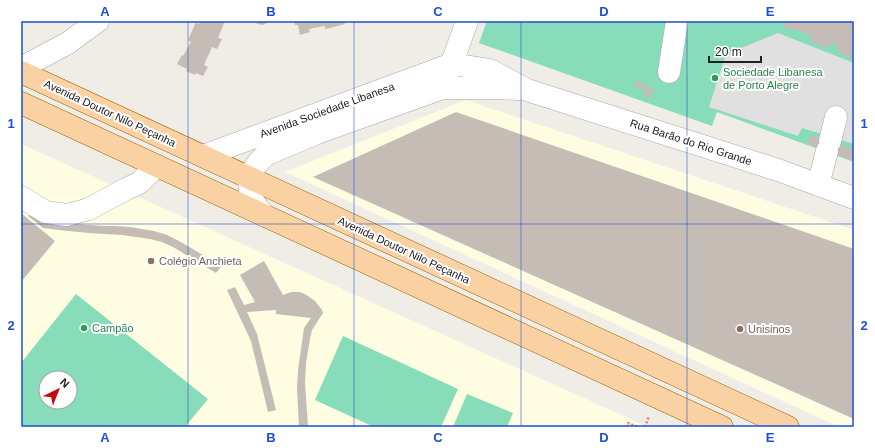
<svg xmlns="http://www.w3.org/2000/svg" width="875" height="448" font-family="Helvetica,sans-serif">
<rect width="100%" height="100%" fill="#f0ede6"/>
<path fill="#fefde1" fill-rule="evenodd" d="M466 100 854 230V427H839L285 172Z
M21 144 648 427H21ZM46 378H70V402H46Z"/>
<path fill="#87dcb9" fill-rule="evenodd" d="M487 21H854V162L717 112 712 126 479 43Z
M76 294 208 399 185 427H21V363ZM46 378H70V402H46Z
M343 336 458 389 441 427H374L315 400Z
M467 394 513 413 507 427H453Z"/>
<path fill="#e0e0e0" d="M778 33 854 63V144L802 128 798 136 709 107 726 54Z"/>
<path fill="#c5bcb6" d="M201 21H225L218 38 222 39 217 49 212 47 204 65 208 67 203 76 196 73 195 75 186 71 187 69 177 64 182 55 183 56 191 42 188 40 196 22 199 24Z
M256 21H272L262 25 255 23Z
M294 21H344L345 24 326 29 324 26 309 29 310 32 300 35 298 25H295Z
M785 21H854V59L837 52 839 46 830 43 828 48 810 41 812 36 795 29 794 31 783 26Z
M636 80 646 85 644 90 634 86Z
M647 86 654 89 650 98 643 96Z
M456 112 854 249V419L313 177Z
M811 135 854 149V161L807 144Z
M21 213 55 241 21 282Z
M29 215 46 217 75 224 105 226H115L130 227 154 231 167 235 179 241 210 259 221 267 216 273 173 247 162 242 150 239 122 235 89 233 68 231 43 228 28 216Z
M264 261 283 295 291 292H299L305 294 315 301 322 310 323 313 312 330 310 339 306 363 305 383 308 427H299L297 388 298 370 304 328 311 318 276 314V310L247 312 257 334 276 410 268 412 251 341 227 290 235 287 244 305 255 302 240 275Z"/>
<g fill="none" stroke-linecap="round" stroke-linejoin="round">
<g stroke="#a7a7a7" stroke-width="23">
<path id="minor" d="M21 68 68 43 98 21
M669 72 677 21
M447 77 467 21
M830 141 836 117
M203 156 452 64 490 70 527 90 778 170 854 198
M818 185 827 151
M21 197 46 212 67 215 89 209 124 190 139 183 157 166
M265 216C244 196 244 172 267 154L317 133 443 88H493L519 89"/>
</g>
<g stroke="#966305" stroke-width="23">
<path id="major" d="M21 72 788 427
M21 103 722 427"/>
</g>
<path stroke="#f57c72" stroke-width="2.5" stroke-dasharray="2 2" stroke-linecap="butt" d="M626 427 628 423 638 427
M645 427 649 416"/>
<use href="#minor" stroke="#fff" stroke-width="22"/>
<use href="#major" stroke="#f9d1a2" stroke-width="22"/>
</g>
<path fill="none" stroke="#1d4ed8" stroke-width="1" stroke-opacity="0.55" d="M188 21V427M354 21V427M521 21V427M687 21V427M21 224H854"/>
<g fill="#2e9e5b" stroke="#fff" stroke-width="1.5">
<circle cx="715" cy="78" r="4"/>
<circle cx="84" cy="328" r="4"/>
</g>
<g fill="#8d6e63" stroke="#fff" stroke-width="1.5">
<circle cx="151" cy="261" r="4"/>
<circle cx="740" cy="329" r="4"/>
</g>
<g text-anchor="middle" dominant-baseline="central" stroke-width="4" stroke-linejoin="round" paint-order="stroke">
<g font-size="11" fill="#27864d" stroke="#fff" text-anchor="start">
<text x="723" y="72">Sociedade Libanesa<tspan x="723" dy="13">de Porto Alegre</tspan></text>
<text x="92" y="328">Campão</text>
</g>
<g font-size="11" fill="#202020" stroke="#fff">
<text transform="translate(327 110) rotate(-20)">Avenida Sociedade Libanesa</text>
<text transform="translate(110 113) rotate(25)">Avenida Doutor Nilo Peçanha</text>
<text transform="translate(691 142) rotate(18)">Rua Barão do Rio Grande</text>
<text transform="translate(404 250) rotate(25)">Avenida Doutor Nilo Peçanha</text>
</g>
<g font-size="11" fill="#785e54" stroke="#fff" text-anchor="start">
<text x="159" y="261">Colégio Anchieta</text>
<text x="748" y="329">Unisinos</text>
</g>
</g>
<rect width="875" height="448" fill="none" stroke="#ffffff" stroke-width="44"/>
<g transform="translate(58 390) rotate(43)"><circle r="19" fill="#ffffff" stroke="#a6a6a6"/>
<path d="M0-3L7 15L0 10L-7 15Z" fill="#c9070b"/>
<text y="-6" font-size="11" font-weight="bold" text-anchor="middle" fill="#202020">N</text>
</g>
<path d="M709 56v6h52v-6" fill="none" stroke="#202020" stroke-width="2"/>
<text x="715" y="56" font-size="12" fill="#202020" stroke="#ffffff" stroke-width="3" paint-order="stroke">20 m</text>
<rect x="22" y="22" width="831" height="404" fill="none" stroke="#1d4ed8" stroke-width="1.5"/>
<g font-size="13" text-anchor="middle" font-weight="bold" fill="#1d4ed8">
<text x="105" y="16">A</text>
<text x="271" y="16">B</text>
<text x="438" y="16">C</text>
<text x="604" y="16">D</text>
<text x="770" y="16">E</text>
<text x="11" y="128">1</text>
<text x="864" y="128">1</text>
<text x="11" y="330">2</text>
<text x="864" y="330">2</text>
<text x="105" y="442">A</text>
<text x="271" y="442">B</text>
<text x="438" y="442">C</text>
<text x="604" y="442">D</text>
<text x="770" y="442">E</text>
</g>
</svg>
